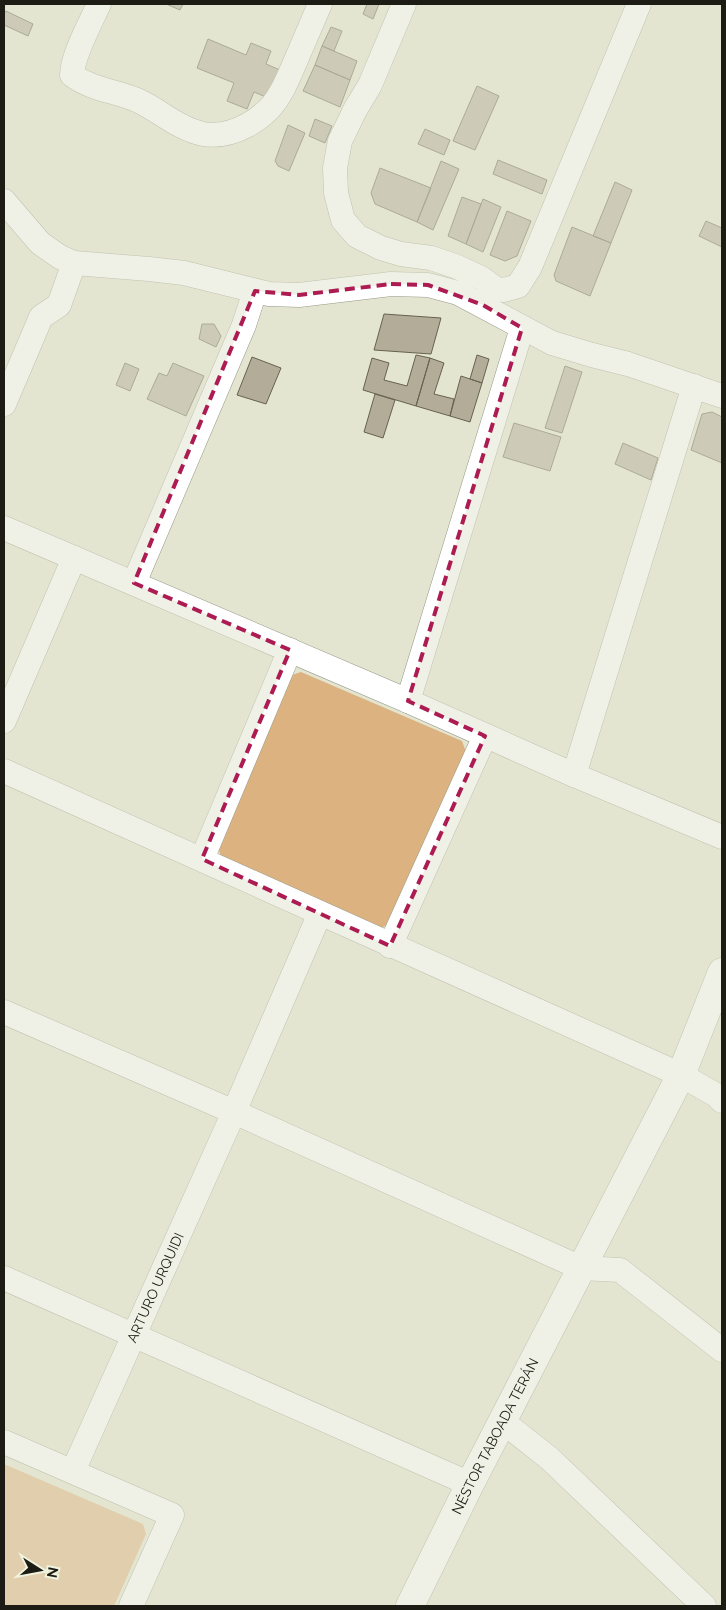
<svg xmlns="http://www.w3.org/2000/svg" width="726" height="1610" font-family="Raleway,sans-serif">
<rect width="100%" height="100%" fill="#e3e5d1"/>
<path fill="#dcb281" d="M301 672 462 741 466 752 391 923 381 928 221 857 219 850 292 675Z
M4 1464 143 1524 146 1534 114 1606H4Z"/>
<path fill="#b2ac99" stroke="#676250" d="M166 4H183L180 10Z
M367 4H379L373 19 363 14Z
M6 11 33 24 28 36 4 25V14Z
M331 27 342 31 334 51 322 46Z
M208 39 246 55 251 43 271 51 266 64 280 70 268 98 254 92 247 109 227 101 234 83 197 68Z
M322 46 357 61 350 80 315 65Z
M315 65 350 80 340 107 303 91Z
M477 86 499 96 475 150 453 141Z
M315 119 332 126 325 143 309 136Z
M288 125 305 133 289 171 278 166 275 161Z
M425 129 450 140 444 155 418 144Z
M498 160 547 180 542 194 493 174Z
M441 161 459 169 433 230 417 222Z
M380 168 431 188 417 222 375 204 371 193Z
M615 182 632 190 611 243 593 236Z
M462 197 481 204 466 244 448 236Z
M483 199 501 207 483 252 466 244Z
M507 211 531 221 517 256 505 261 490 255Z
M706 221 722 228V247L699 236Z
M572 227 611 243 590 296 556 281 554 275Z
M384 314 441 318 431 354 374 350Z
M202 324H214L221 336 216 347 199 339Z
M416 355 430 358 416 406 363 390 372 358 389 363 384 380 407 386Z
M477 355 489 359 482 383 470 379Z
M252 357 281 368 266 404 237 395Z
M430 358 444 363 434 394 454 399 450 416 416 406Z
M125 363 139 369 130 391 116 385Z
M173 363 204 376 186 416 147 399 159 373 167 376Z
M565 366 582 372 562 433 545 428Z
M461 376 482 383 470 422 450 416Z
M375 394 395 400 383 438 364 432Z
M712 412 722 417V463L691 450 702 414Z
M514 423 561 437 550 471 503 457Z
M623 443 658 458 651 480 615 464Z"/>
<g fill="none" stroke-linecap="round" stroke-linejoin="round">
<g stroke="#969886" stroke-width="25">
<g id="street">
<path d="M99 4C91 22 72 56 72 75 92 90 117 91 139 101 160 111 179 129 203 134 232 139 266 119 280 94 285 86 289 76 293 67 302 46 311 25 320 4"/>
<path d="M404 4 370 85 355 110 340 141 335 168 336 193 343 220 357 236 381 248 401 254 431 258 455 266 481 278 496 289 504 290 518 286 530 267 639 4"/>
<path d="M4 201 40 243 60 257 74 263 149 269 184 273 269 294 299 295 391 284 428 285 458 293 552 343 592 355 628 364 722 396"/>
<path d="M4 404 41 317 59 305 74 263"/>
<path d="M4 528 408 701 574 775 722 837"/>
<path d="M134 583 244 325 255 291"/>
<path d="M408 701 522 328"/>
<path d="M4 721 74 558"/>
<path d="M4 771 681 1075 716 1095 722 1101"/>
<path d="M574 775 694 386"/>
<path d="M202 859 290 650"/>
<path d="M390 946 485 736"/>
<path d="M4 1012 234 1112 581 1268 620 1270 722 1350"/>
<path d="M4 1278 470 1484"/>
<path d="M502 1421 549 1458 704 1606"/>
<path d="M4 1442 172 1515 131 1606"/>
<path id="s1" d="M73 1471 234 1112 320 913"/>
</g>
</g>
<g stroke="#969886" stroke-width="29">
<g id="secondary">
<path id="s2" d="M410 1606 470 1484 681 1075 722 972"/>
</g>
</g>
<use href="#street" stroke="#fff" stroke-width="24"/>
<use href="#secondary" stroke="#fff" stroke-width="28"/>
</g>
<path d="M0 0H726V1610H0ZM391 284 428 285 483 305 522 328 408 701 485 736 390 946 202 859 290 650 134 583 255 291 299 295Z" fill="#e3e5d1" fill-opacity=".55" fill-rule="evenodd"/>
<path fill="none" stroke="#ac1b51" stroke-width="4" stroke-dasharray="10 6" stroke-linejoin="round" d="M391 284 428 285 483 305 522 328 408 701 485 736 390 946 202 859 290 650 134 583 255 291 299 295Z"/>
<g text-anchor="middle" dominant-baseline="central" stroke-width="5" stroke-linejoin="round" paint-order="stroke">
<g font-size="14" fill="#1c1c15" stroke="#f0f3de">
<text stroke="none"><textPath href="#s1" startOffset="201">ARTURO URQUIDI</textPath></text>
<text stroke="none"><textPath href="#s2" startOffset="190">NÉSTOR TABOADA TERÁN</textPath></text>
</g>
</g>
<rect width="726" height="1610" fill="none" stroke="#1c1c15" stroke-width="10"/>
<g transform="translate(40 1570) rotate(101)" stroke="#f0f3de" stroke-width="4" paint-order="stroke">
<path d="M0-4L9 19L0 12L-9 19Z" fill="#1c1c15"/>
<text y="-8" font-size="14" font-weight="bold" text-anchor="middle" fill="#1c1c15">N</text>
</g>
</svg>
